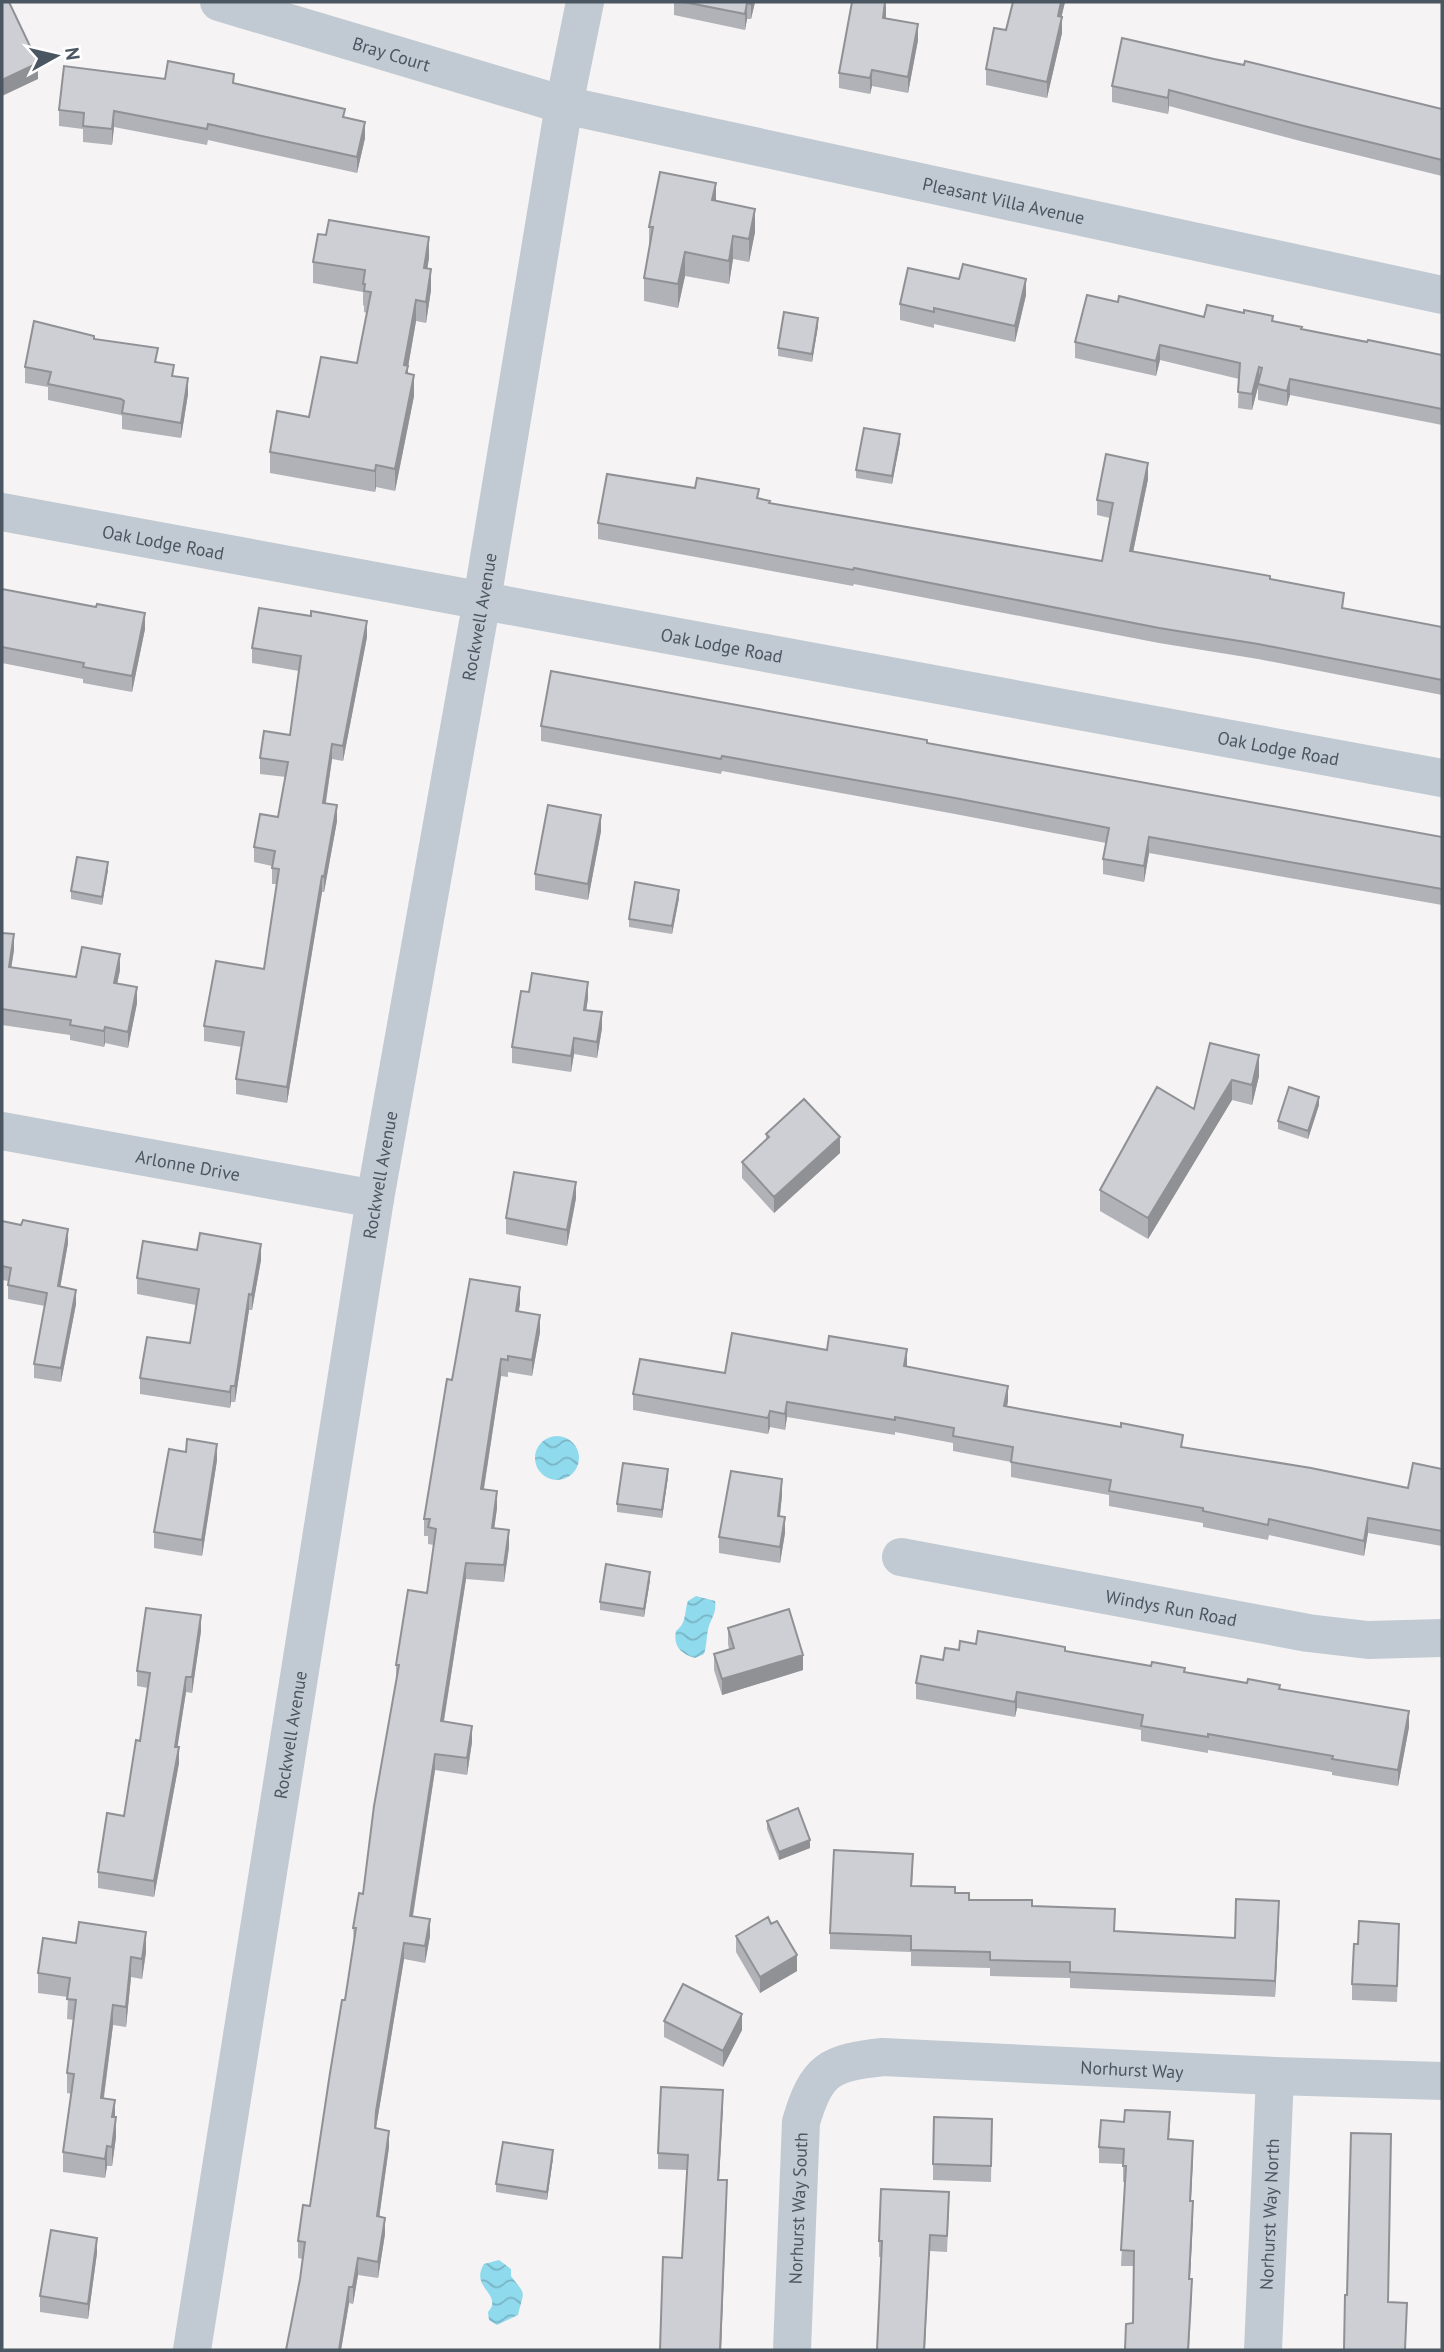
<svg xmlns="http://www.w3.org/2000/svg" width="1444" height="2352" font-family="'PT Sans',sans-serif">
<defs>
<pattern id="water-waves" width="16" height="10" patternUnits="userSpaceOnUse" patternTransform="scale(1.75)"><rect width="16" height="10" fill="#90daee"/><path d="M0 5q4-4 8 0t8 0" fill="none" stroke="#78b4c4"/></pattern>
</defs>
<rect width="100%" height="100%" fill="#f5f3f3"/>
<path fill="url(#water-waves)" d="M535 1458a22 22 0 1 1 44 0a22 22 0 1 1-44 0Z
M696 1596 715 1601C717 1614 710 1619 708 1630 706 1639 707 1645 704 1654L695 1658C680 1654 673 1645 676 1631 687 1623 684 1612 688 1601Z
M499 2260 511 2269V2276C527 2297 524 2289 518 2315L497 2325 489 2320 488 2312C504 2294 469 2288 484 2264Z"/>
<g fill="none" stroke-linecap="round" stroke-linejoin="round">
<g stroke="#c1cad2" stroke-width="38">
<path id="s1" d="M219 2 564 105 1442 295"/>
<path id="s2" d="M2 512 1442 778"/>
<path id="s3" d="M2 1131 375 1199"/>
<path id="s4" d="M901 1557 1308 1633 1368 1640 1442 1638"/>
<path id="s5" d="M192 2350 375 1199 482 600 564 105 585 2"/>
<path id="s6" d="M792 2350 801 2122C817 2069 829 2063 883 2057L1275 2076 1442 2081"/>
<path id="s7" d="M1263 2350 1275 2076"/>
</g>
</g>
<path fill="#b0b2b7" d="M674 2H755L751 19H747L745 30 674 15Z
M1013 2H1065L1061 17 1062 33 1047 98 986 85V69L1006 30Z
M885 18 918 40 908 93 872 86 870 94 839 88V73Z
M1214 59 1442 109V176L1304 142 1169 106 1168 114 1112 102V86Z
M165 79 234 83 345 118 365 138 357 173 208 140 207 145 114 127 112 145 83 142V129L59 126V110Z
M716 201 755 232 749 262 733 259 729 284 685 276 678 308 644 301V278L649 250V227Z
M429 258 427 268 431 290 426 323 416 321 408 367V374L414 396 395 491 376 487 375 492 270 473V452L309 417 357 363 367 313 364 312V306L363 305V292L313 283V262Z
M959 279 1026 295 1015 342 934 324V328L900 320V304Z
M1118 302 1204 317 1273 321 1302 329 1442 355V425L1290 395 1287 406 1258 400V387L1252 410 1238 408 1239 379 1160 360 1156 376 1075 358V342Z
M818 326 812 362 778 356V348Z
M94 340 158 362 174 376 188 394 181 438 122 429V416L121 415 48 400V387L25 383V367Z
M900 442 892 484 856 478V470Z
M1148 479 1133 552 1270 579 1344 608 1442 627V695L1258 659 1159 643 854 584 853 586 598 539V523L695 488 759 499 770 503 1102 561 1110 518 1097 515V500Z
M2 589 145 629 132 692 83 683V679L2 663Z
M367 637 343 761 332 759 326 803 337 821 324 892H322L287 1103 236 1094V1079L242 1047 204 1041V1026L264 969 277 884H272V866L254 862V847L278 817 286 777 260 774V758L290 735 299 671 252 663V648Z
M541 726 927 743 1442 837V905L1149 853 1144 882 1103 874V859L1106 843 955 814 722 771 721 774 541 741Z
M601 831 588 900 535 890V874Z
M108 870 102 905 71 899V891Z
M679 898 672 934 629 927V919Z
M2 933 14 950 11 967 76 977 120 970 117 984 137 1003 128 1048 105 1043 104 1047 70 1040V1035L2 1025Z
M588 998 586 1010 602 1028 597 1058 574 1054 571 1072 512 1063V1047Z
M1210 1043 1259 1076 1252 1105 1232 1100 1148 1239 1100 1211V1190L1194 1109Z
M1319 1105 1308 1139 1278 1129V1121Z
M766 1134 840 1153 774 1213 742 1178V1162L766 1139Z
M576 1198 567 1246 506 1234V1218Z
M2 1221 68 1243 60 1287 76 1304 61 1382 34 1378V1364L45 1306 8 1299V1281L2 1280Z
M261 1260 252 1310H249L235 1402H231L230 1408 140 1394V1378L190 1343 196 1305 137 1294V1278Z
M520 1304 518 1311 540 1332 532 1376 508 1372V1377L501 1376 484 1489 497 1508 494 1528 509 1547 504 1582 466 1579 444 1721 472 1742 467 1775 435 1770 413 1917 430 1936 425 1963 404 1959 376 2128 389 2147 379 2217 385 2234 378 2278 358 2275 353 2304 349 2303 341 2350H286L300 2279 303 2259 298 2258V2241L310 2206 354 1944 353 1928 363 1894 396 1681V1665L427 1593 434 1545 428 1544V1536H424V1519L452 1380Z
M906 1367 1008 1401 1007 1406 1183 1448 1408 1488 1442 1469V1546L1368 1533 1364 1556 1269 1535 1268 1540 1203 1527V1523L1109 1506V1495L1011 1477V1462L953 1451V1443L895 1432V1435L787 1417 785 1430 770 1427 768 1434 633 1410V1394L725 1373Z
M217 1460 202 1556 154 1548V1532Z
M668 1477 662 1518 617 1512V1504Z
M782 1495 780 1516 785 1533 780 1563 719 1553V1537Z
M650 1580 644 1617 600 1610V1602Z
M728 1628 803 1670 722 1695 714 1670V1654L729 1649 728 1644Z
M201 1631 192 1693 186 1692 177 1747 179 1763 154 1897 98 1888V1872L124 1816 140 1741 148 1688 137 1686V1671Z
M976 1644 1065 1651 1280 1689 1409 1727 1398 1786 1332 1775V1772L1208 1750V1753L1141 1741V1730L1017 1708 1015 1717 916 1699V1683L943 1660 959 1650Z
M767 1821 810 1848 779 1860 767 1829Z
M913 1870 912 1886 955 1893 969 1900 1032 1906 1115 1931 1235 1938 1279 1917 1275 1997 1070 1988V1978L990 1976V1968L911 1966V1952L830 1949V1933Z
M771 1924 797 1971 760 1993 736 1952V1936Z
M1399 1940 1397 2002 1352 2000V1984Z
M146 1952 142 1979 131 1977 126 2027 113 2025 104 2098 115 2117 116 2137 112 2166H107L105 2178 63 2172V2152L72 2094 67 2093V2073L74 2020 67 2019 68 1997 38 1993V1973Z
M664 2021 742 2030 723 2067 664 2037Z
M723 2105 719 2180 727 2196 721 2350H660L682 2258 687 2170 658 2169V2153Z
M992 2119 991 2182 933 2180V2164Z
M1170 2128 1169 2139 1193 2156 1191 2201 1193 2217 1190 2279 1192 2295 1189 2350H1125L1133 2323 1134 2266H1121L1125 2182H1123V2164L1099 2163V2147Z
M553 2158 547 2200 496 2192V2184Z
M949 2208 947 2252 930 2251 879 2257V2241Z
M97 2253 88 2319 40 2312V2296Z"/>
<path fill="#909195" d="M751 2H755L751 19Z
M886 2V17L883 34V18Z
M1061 2H1065L1058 32V16Z
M747 3V19L745 30V14Z
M1062 17V33L1047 98V82Z
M918 24V40L908 93V77Z
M38 63V79L2 96V80Z
M872 70V86L870 94V78Z
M1169 90V106L1168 114V98Z
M114 111V127L112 145V129Z
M365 122V138L357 173V157Z
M716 183V206L712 200Z
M755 209V232L749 262V239Z
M733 236V259L729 284V261Z
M429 237V258L424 289V268Z
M685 252V276L678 308V284Z
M431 269V290L426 323V302Z
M1026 279V295L1015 342V326Z
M416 300V321L408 367V387L404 365Z
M818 318V326L812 362V354Z
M1160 345V360L1156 376V361Z
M1259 367V383L1252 410V394Z
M414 375V396L395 491V469Z
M188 378V394L181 438V423Z
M1290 379V395L1287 406V391Z
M900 434V442L892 484V476Z
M1148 463V479L1130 567V551Z
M376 465V487L375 492V471Z
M145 613V629L132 692V676Z
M367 621V637L343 761V746Z
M332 744V759L323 819V803Z
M337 805V821L324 892V877Z
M601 815V831L588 900V884Z
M1149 837V853L1144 882V866Z
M108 862V870L102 905V897Z
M322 876V892L287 1103V1087Z
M679 890V898L672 934V926Z
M14 934V950L9 983V967Z
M120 954V970L114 999V983Z
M588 982V998L584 1026V1010Z
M137 987V1003L128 1048V1032Z
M602 1012V1028L597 1058V1042Z
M105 1027V1043L104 1047V1031Z
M574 1038V1054L571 1072V1056Z
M1259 1055V1076L1252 1105V1085Z
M1232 1080V1100L1148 1239V1218Z
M1319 1097V1105L1308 1139V1131Z
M840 1137V1153L774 1213V1197Z
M576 1182V1198L567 1246V1230Z
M68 1229V1243L58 1300V1286Z
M261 1244V1260L252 1310V1295Z
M520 1287V1304L516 1327V1311Z
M76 1290V1304L61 1382V1368Z
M249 1294V1310L235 1402V1386Z
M540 1315V1332L532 1376V1360Z
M907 1349V1365L904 1382V1366Z
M501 1359V1376L481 1506V1489Z
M231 1386V1402L230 1408V1392Z
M1008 1386V1401L1004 1421V1406Z
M787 1402V1417L785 1430V1414Z
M770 1411V1427L768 1434V1418Z
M217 1444V1460L202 1556V1540Z
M668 1469V1477L662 1518V1510Z
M782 1479V1495L778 1532V1516Z
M497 1491V1508L492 1545V1528Z
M785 1517V1533L780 1563V1547Z
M1368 1518V1533L1364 1556V1541Z
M509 1530V1547L504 1582V1565Z
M466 1563V1579L441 1738V1721Z
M650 1572V1580L644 1617V1609Z
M201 1615V1631L192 1693V1677Z
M803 1655V1670L722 1695V1679Z
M186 1677V1692L175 1763V1747Z
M1017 1692V1708L1015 1717V1702Z
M1409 1711V1727L1398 1786V1770Z
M472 1726V1742L467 1775V1758Z
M179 1747V1763L154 1897V1881Z
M435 1754V1770L410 1933V1916Z
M810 1840V1848L779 1860V1852Z
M1279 1901V1917L1275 1997V1981Z
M430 1919V1936L425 1963V1946Z
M146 1932V1952L142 1979V1959Z
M404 1943V1959L376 2128 375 2145 376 2111Z
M797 1955V1971L760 1993V1977Z
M131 1957V1977L126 2027V2007Z
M113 2005V2025L101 2117V2098Z
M742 2014V2030L723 2067V2051Z
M723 2090V2105L718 2195V2180Z
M115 2100V2120L112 2117Z
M116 2117V2137L112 2166V2147Z
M389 2131V2147L377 2233V2216Z
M1193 2141V2156L1190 2217V2201Z
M107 2146V2166L105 2178V2159Z
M553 2150V2158L547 2200V2192Z
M727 2180 721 2350H720Z
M1193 2201V2217L1189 2295V2279Z
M385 2218V2234L378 2278V2262Z
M930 2235 925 2350H924Z
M97 2238V2253L88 2319V2304Z
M358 2258V2275L353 2304V2287Z
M349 2287V2303L341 2350H339Z"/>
<path fill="#cdcfd5" stroke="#909195" stroke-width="2" d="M2 2H9L38 63 2 80Z
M684 2H751V4L747 3 745 14Z
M852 2H885L883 18 918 24 908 77 872 70 870 78 839 73Z
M1013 2H1061L1058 16 1062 17 1047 82 986 69 994 28 1006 30Z
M1122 38 1214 59 1244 65 1245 61 1442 109V160L1304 126 1169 90 1168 98 1112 86Z
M168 61 234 74 233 83 345 109 343 117 365 122 357 157 208 124 207 129 114 111 112 129 83 126 84 113 59 110 64 66 165 79Z
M660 172 716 183 712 200 755 209 749 239 733 236 729 261 685 252 678 284 644 278 653 227H649Z
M329 220 429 237 424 268 431 269 426 302 416 300 404 365 408 366 406 373 414 375 395 469 376 465 375 471 270 452 277 411 309 417 321 357 357 363 371 292 364 291 365 284H363L365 270 313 262 318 234 326 235Z
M963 264 1026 279 1015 326 934 308V312L900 304 908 268 959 279Z
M1087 295 1118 302 1119 296 1204 317 1207 305 1244 313V310L1273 316 1272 321 1302 327 1301 329 1367 342 1368 340 1442 355V409L1290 379 1287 391 1258 384 1262 368 1259 367 1252 394 1238 392 1240 363 1160 345 1156 361 1075 342Z
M784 312 818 318 812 354 778 348Z
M34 321 94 336V339L158 348 155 362 174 365 172 376 188 378 181 423 122 413 124 401 121 399 48 384 51 372 25 367Z
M864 428 900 434 892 476 856 470Z
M1106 454 1148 463 1130 551 1270 576V579L1344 593 1342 608 1442 627V680L1258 644 1159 628 854 568 853 570 598 523 607 474 695 488 697 478 759 489 757 498 770 501 769 503 1102 561 1113 503 1097 500Z
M2 589 96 607 97 604 145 613 132 676 83 667 84 663 2 647Z
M259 608 311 616V611L367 621 343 746 332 744 323 803 337 805 324 877 322 876 287 1087 236 1079 244 1032 204 1026 216 961 264 969 279 869 272 868 275 851 254 847 260 814 278 817 288 762 260 758 264 731 290 735 301 656 252 648Z
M551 671 927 740V743L1442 837V889L1149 837 1144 866 1103 859 1109 828 955 798 722 756 721 759 541 726Z
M548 805 601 815 588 884 535 874Z
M77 857 108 862 102 897 71 891Z
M635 882 679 890 672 926 629 919Z
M2 933 14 934 9 967 76 977 82 947 120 954 114 983 137 987 128 1032 105 1027 104 1031 70 1025 71 1020 2 1009Z
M532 973 588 982 584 1010 602 1012 597 1042 574 1038 571 1056 512 1047 521 991 529 992Z
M1210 1043 1259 1055 1252 1085 1232 1080 1148 1218 1100 1190 1157 1087 1194 1109Z
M1289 1087 1319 1097 1308 1131 1278 1121Z
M804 1099 840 1137 774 1197 742 1162 769 1137 766 1134Z
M514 1172 576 1182 567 1230 506 1218Z
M23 1220 68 1229 58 1286 76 1290 61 1368 34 1364 47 1293 8 1285 11 1268 2 1266V1221L21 1225Z
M200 1233 261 1244 252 1295 249 1294 235 1386H231L230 1392 140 1378 147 1337 190 1343 199 1289 137 1278 143 1241 197 1250Z
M470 1279 520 1287 516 1311 540 1315 532 1360 508 1356V1360L501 1359 481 1489 497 1491 492 1528 509 1530 504 1565 466 1563 441 1721 472 1726 467 1758 435 1754 410 1916 430 1919 425 1946 404 1943 376 2111 375 2128 389 2131 377 2216 385 2218 378 2262 358 2258 353 2287H349L339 2350H286L300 2279 305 2242 298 2241 303 2205 310 2206 330 2073 342 2000H345L356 1928H353L359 1893 363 1894 374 1806 399 1665H396L408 1590 427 1593 436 1529 428 1527 430 1519H424L447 1379 452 1380Z
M732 1333 827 1350 829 1336 907 1349 904 1366 1008 1386 1004 1406 1121 1427V1423L1183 1435 1181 1447 1311 1468 1408 1488 1413 1463 1442 1469V1531L1368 1518 1364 1541 1269 1519 1268 1525 1203 1511V1508L1109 1491 1111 1480 1011 1462 1013 1447 953 1436 954 1428 895 1417V1420L787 1402 785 1414 770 1411 768 1418 633 1394 640 1359 725 1373Z
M187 1439 217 1444 202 1540 154 1532 169 1449 186 1452Z
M623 1463 668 1469 662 1510 617 1504Z
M731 1471 782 1479 778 1516 785 1517 780 1547 719 1537Z
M606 1564 650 1572 644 1609 600 1602Z
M146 1608 201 1615 192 1677H186L175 1747H179L154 1881 98 1872 107 1813 124 1816 136 1740 140 1741 150 1673 137 1671Z
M789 1609 803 1655 722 1679 714 1654 734 1648 728 1628Z
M978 1631 1065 1647V1651L1151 1666 1152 1662 1185 1668 1184 1672 1247 1683 1248 1679 1280 1685 1279 1689 1409 1711 1398 1770 1332 1759 1333 1756 1208 1734V1737L1141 1726 1143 1715 1017 1692 1015 1702 916 1683 921 1656 943 1660 945 1648 959 1650 960 1641 976 1644Z
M798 1808 810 1840 779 1852 767 1821Z
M834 1850 913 1854 911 1886 955 1887V1893H969V1900H1032V1906L1115 1909 1114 1931 1235 1938 1236 1899 1279 1901 1275 1981 1070 1972V1962L990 1960V1952L911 1950V1936L830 1933Z
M768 1917 771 1924 777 1921 797 1955 760 1977 736 1936Z
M1359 1921 1399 1924 1397 1986 1352 1984 1354 1944H1358Z
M79 1922 146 1932 142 1959 131 1957 126 2007 113 2005 101 2098 115 2100 112 2117H116L112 2147 107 2146 105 2159 63 2152 74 2074 67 2073 76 2000 67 1999 70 1978 38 1973 43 1938 76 1943Z
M683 1984 742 2014 723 2051 664 2021Z
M661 2087 723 2090 718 2180H727L720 2350H660L663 2257 682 2258 688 2155 658 2153Z
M1125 2110 1170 2112 1168 2139 1193 2141 1190 2201H1193L1189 2279H1192L1188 2350H1125L1126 2324 1133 2323 1134 2251 1121 2250 1126 2166H1123L1124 2149 1099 2147 1101 2120 1124 2122Z
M934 2117 992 2119 991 2166 933 2164Z
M1351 2133 1391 2134 1388 2302 1407 2303 1405 2350H1344L1345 2295H1347Z
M503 2142 553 2150 547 2192 496 2184Z
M881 2189 949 2192 947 2236 930 2235 924 2350H877L882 2241H879Z
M51 2230 97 2238 88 2304 40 2296Z"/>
<g text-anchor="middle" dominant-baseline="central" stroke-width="5" stroke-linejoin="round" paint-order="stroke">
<g font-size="18" fill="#4a5661" stroke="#fff">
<text stroke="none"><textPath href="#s1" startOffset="180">Bray Court</textPath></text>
<text stroke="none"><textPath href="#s1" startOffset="810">Pleasant Villa Avenue</textPath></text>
<text stroke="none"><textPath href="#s2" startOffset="164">Oak Lodge Road</textPath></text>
<text stroke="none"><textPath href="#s5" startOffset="1757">Rockwell Avenue</textPath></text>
<text stroke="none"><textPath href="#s2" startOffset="732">Oak Lodge Road</textPath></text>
<text stroke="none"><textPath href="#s2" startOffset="1298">Oak Lodge Road</textPath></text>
<text stroke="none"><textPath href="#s3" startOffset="189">Arlonne Drive</textPath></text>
<text stroke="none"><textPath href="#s5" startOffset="1190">Rockwell Avenue</textPath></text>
<text stroke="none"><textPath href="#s4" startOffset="275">Windys Run Road</textPath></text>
<text stroke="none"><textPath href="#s5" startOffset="623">Rockwell Avenue</textPath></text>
<text stroke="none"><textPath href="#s6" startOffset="593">Norhurst Way</textPath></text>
<text stroke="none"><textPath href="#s6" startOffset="142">Norhurst Way South</textPath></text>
<text stroke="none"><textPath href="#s7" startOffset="136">Norhurst Way North</textPath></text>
</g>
</g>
<rect width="1444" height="2352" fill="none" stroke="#4a5661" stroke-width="7"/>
<g transform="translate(56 56) rotate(82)" stroke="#ffffff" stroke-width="5" paint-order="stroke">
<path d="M0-5L12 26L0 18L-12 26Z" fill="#4a5661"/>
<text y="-10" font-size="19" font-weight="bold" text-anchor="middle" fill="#4a5661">N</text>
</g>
</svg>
